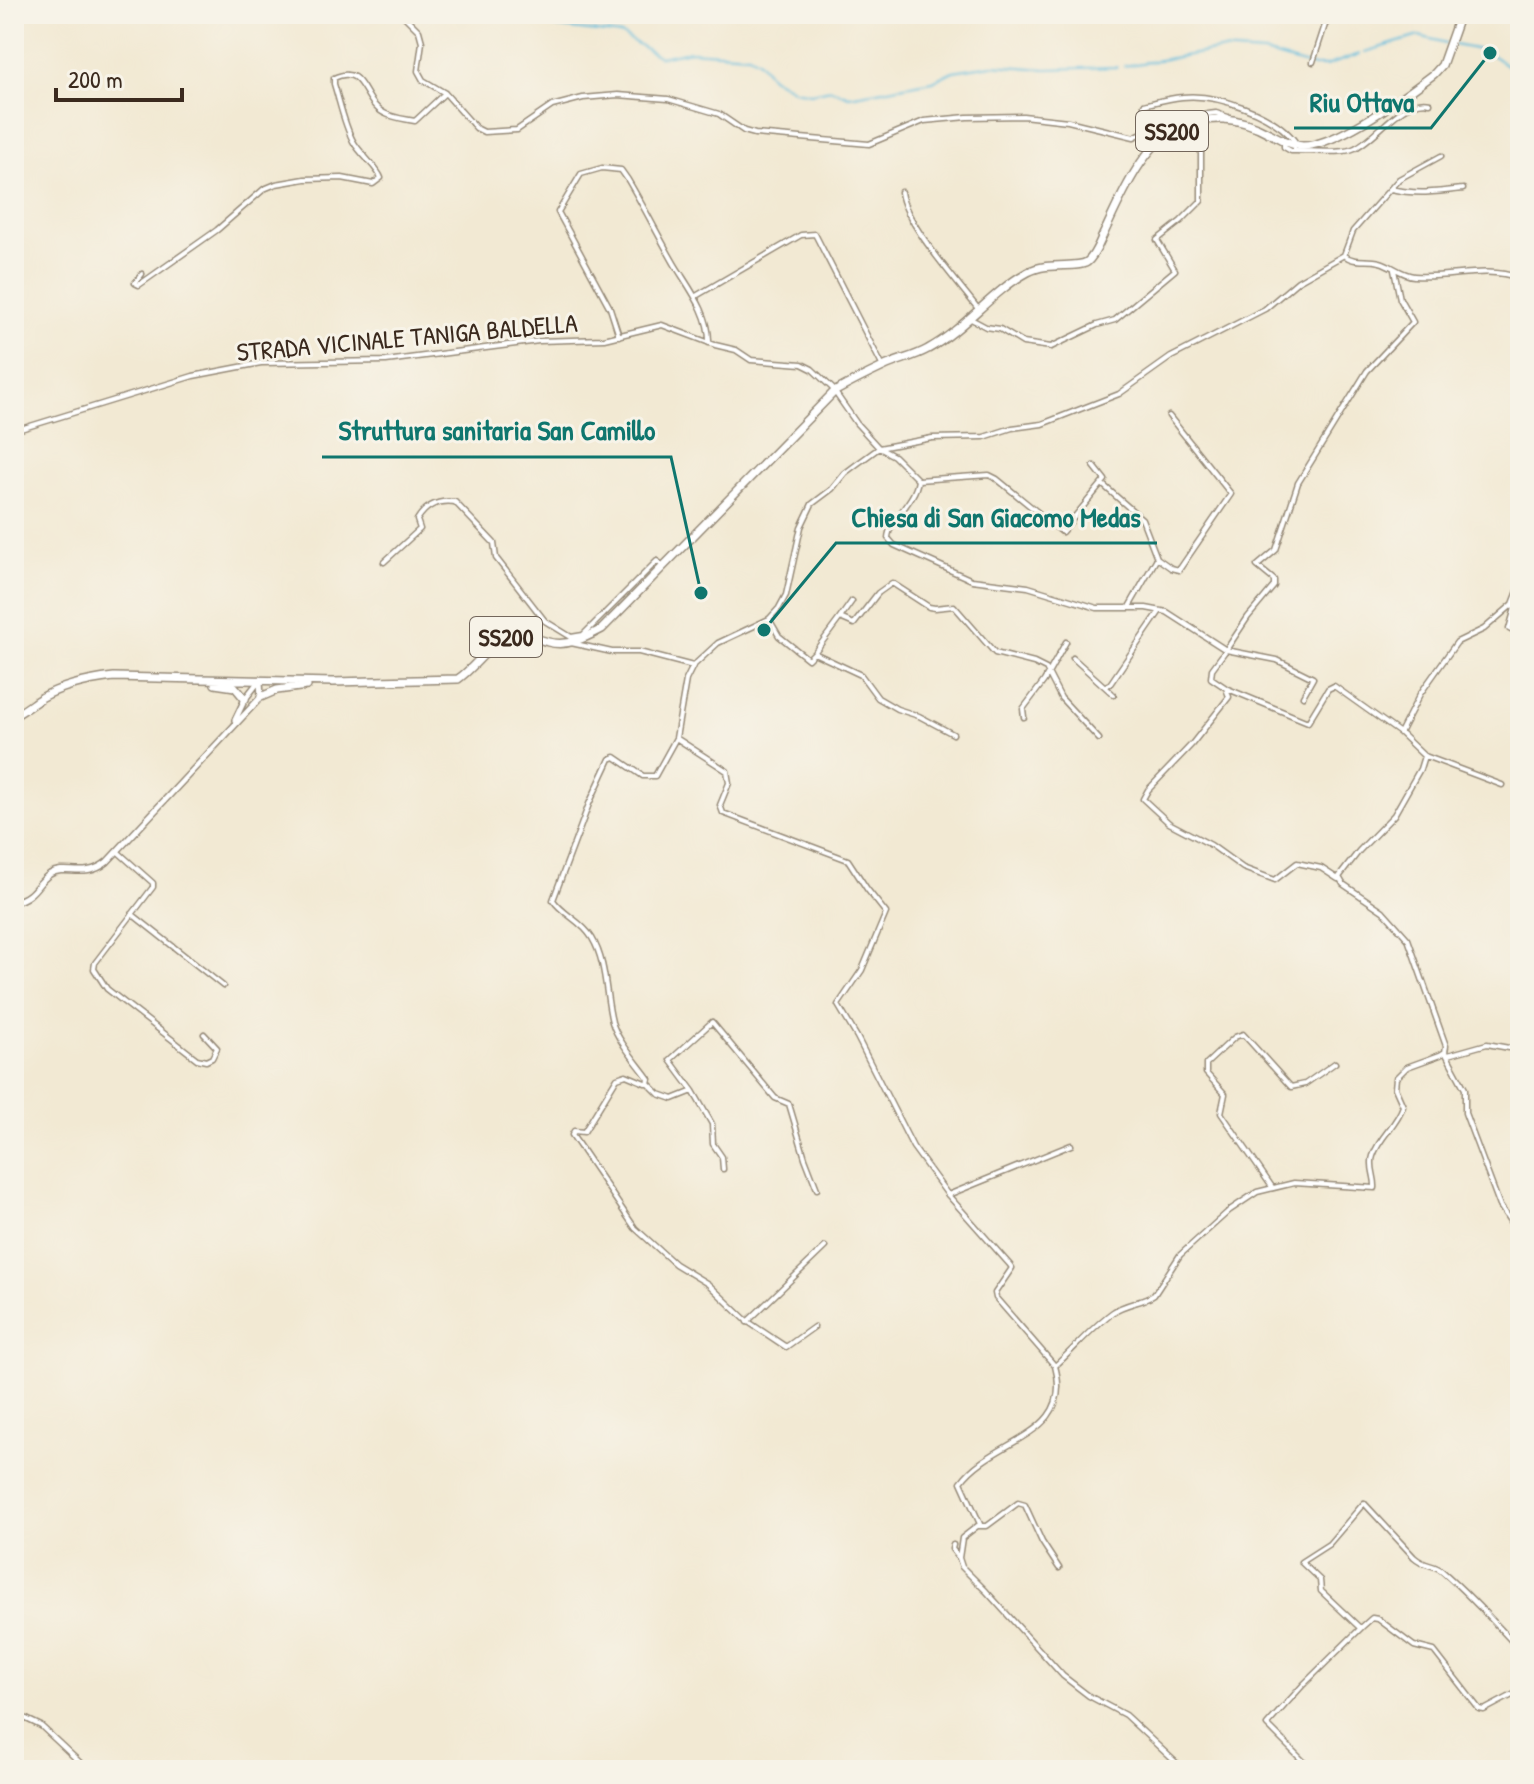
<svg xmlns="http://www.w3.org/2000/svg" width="1534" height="1784" font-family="'Patrick Hand',sans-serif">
<rect width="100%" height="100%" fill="#f7f3e8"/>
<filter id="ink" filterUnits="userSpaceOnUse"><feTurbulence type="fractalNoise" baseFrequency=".0125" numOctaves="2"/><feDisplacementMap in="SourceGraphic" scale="16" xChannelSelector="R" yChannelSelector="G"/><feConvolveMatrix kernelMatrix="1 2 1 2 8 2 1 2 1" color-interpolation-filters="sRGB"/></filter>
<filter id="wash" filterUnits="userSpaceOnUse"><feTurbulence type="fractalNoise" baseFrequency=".006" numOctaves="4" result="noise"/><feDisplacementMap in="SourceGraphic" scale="32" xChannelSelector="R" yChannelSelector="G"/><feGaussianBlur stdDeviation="1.8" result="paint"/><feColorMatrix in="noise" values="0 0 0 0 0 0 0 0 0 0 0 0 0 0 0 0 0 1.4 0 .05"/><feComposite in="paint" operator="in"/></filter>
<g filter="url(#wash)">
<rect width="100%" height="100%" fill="#f2e9d3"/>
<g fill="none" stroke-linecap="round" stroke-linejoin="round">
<path stroke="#5fbcdd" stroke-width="2" d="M496 14 531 19 556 27 622 35 660 57 690 51 749 55 758 60 771 77 794 90 811 93 831 89 849 96 933 81 953 71 992 65 1046 69 1117 67
M1454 45 1486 51 1520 74
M1365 52 1419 36 1446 43
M1124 66 1219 50 1264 53 1311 66H1326L1360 54"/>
</g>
</g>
<g filter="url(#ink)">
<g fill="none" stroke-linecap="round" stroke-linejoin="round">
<g stroke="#968a78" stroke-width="7">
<path id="minor" d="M402 14 419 31 422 42 418 71 423 80 445 93 476 128 484 132 517 130 552 106 583 98 618 95 668 99 719 114 744 131 755 134 869 144 924 121 967 117 1023 116 1068 121 1134 137 1164 122 1191 116 1216 113 1228 117
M1313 62 1325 25 1334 14
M1144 105C1156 102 1169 98 1182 97 1216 93 1276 114 1296 143
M1284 141V147L1291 151C1308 150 1342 155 1355 148 1377 138 1404 96 1430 103
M1391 189C1416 195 1438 192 1463 189
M901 192C905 224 958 282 979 310
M1344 255C1354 264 1368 258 1380 262 1392 265 1401 275 1414 276 1453 279 1482 265 1520 278
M1344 255 1353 231 1399 179 1441 156
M142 274 135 283 139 285 217 230 264 189 276 184 305 179 342 178 373 184 381 178C378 168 360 154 353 141 344 124 340 103 334 84V78C364 63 362 102 384 113 393 118 405 119 415 121L445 93
M696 296 801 235 815 234 883 367
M971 319 986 327 1000 329 1023 343 1051 347 1097 325 1115 320 1175 270 1157 240 1181 221 1201 201V153
M619 336 610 308 558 212 581 174 602 168 621 170 628 180C644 207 658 235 674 263 688 287 710 313 709 343
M14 431 193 376 261 363 386 361 539 341 604 339 662 325 715 345 736 350 751 360 802 364 812 369 832 388 857 424 879 448 894 456 918 480
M918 480C915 503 889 519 888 538L894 545 972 580 1028 587 1097 608H1146L1167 612 1226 650 1212 669 1211 678 1226 688 1229 697 1192 744 1148 790 1143 799 1169 823 1211 845 1243 868 1275 880 1297 863 1321 868 1338 879
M918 480 989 475 997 479 1062 532 1105 480 1094 466
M1102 484 1142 519 1157 558 1129 607
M1157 558 1171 568 1179 570 1231 494 1169 416
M384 562 420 529 417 520C426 505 438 500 455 502L494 543 496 558 545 621 571 637 583 635 657 561 663 566
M852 601 840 618 854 624 878 593 892 583 929 607 935 608 954 606 995 653 1034 663 1046 669 1061 698 1099 739
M1513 604 1515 608 1509 629 1520 635
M769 619 779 636 808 659 814 653 861 675 878 698 897 709 919 716 953 734
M571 643 612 652H639L693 666
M814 653 840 618
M1073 658 1114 695
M1105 686 1110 684 1160 611
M1228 689 1308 722 1328 689 1334 686 1400 733
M1303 696 1313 678 1277 660 1226 650 1248 617 1274 586V580L1257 566 1276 550 1298 483 1367 371 1413 322 1400 299 1394 270
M1024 717 1023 709 1044 681 1066 642
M676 738 727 771 729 783 720 805 723 813 848 860 867 889 886 913 862 970 838 1005 857 1037 913 1147 948 1195 1010 1265 1012 1268 995 1293 996 1298 1055 1366C1075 1437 994 1437 961 1482L980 1524 962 1538 959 1558 962 1567 986 1591 1063 1676 1089 1696 1125 1715 1184 1770
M1425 756 1502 785
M117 851 153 883V887L95 963 94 969 107 989 197 1059 206 1061 212 1058 217 1048 204 1034
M132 914 223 986
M1445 1052 1465 1089V1113L1500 1206 1520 1236
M1448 1055 1487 1044 1520 1050
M648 1083 659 1094 673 1099 693 1091 670 1060 712 1022 775 1098 789 1104 805 1158 817 1189
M693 1091 712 1124 713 1144 722 1157 723 1169
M1272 1187 1221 1113 1225 1094 1206 1073V1064L1235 1037 1243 1034 1291 1087 1305 1084 1335 1063
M948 1195 1071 1145
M747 1322 825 1247
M814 1327 786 1347 747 1321 708 1284 675 1264 635 1228 572 1135 574 1131 584 1132 617 1078 626 1075 645 1083H648L649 1079C637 1062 618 1042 612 1022 605 995 607 963 592 938 582 921 563 915 553 900L589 804 610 759 615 757 643 776H655L676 738 686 680 693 666 718 643 769 619 779 608 786 595 801 527 812 504 832 489 845 473 857 464 879 448 932 438 984 437 1012 428 1042 424 1119 394 1171 357 1265 309 1298 281 1344 255
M1055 1366C1074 1349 1092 1327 1113 1312 1126 1303 1142 1303 1154 1295L1180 1255 1230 1210 1257 1192 1294 1183 1375 1188C1376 1177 1369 1167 1373 1156 1379 1137 1397 1125 1403 1106L1395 1088 1396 1078 1407 1067 1440 1055 1445 1052 1446 1046 1408 939 1383 911 1343 884 1339 877 1359 851 1394 815 1420 769 1424 756 1400 733 1420 694 1457 642 1484 629 1513 604 1520 586
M979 1526H987L1018 1503 1025 1505 1042 1542 1059 1568
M953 1545 952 1549 959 1558
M1520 1650C1495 1623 1471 1596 1442 1571 1434 1564 1425 1567 1414 1557L1364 1503 1329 1544 1301 1562 1320 1580 1321 1591 1359 1627H1362L1372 1618 1378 1619 1414 1646 1434 1651 1479 1709 1484 1710 1520 1691
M14 1713 41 1726 88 1770
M1312 1770 1267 1725 1303 1685 1362 1627"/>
</g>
<g stroke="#968a78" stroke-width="8">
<path id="tertiary" d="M235 720 245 699 259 681
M14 902C36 896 35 884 50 874 66 864 84 880 107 862L261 697 260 681"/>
</g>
<g stroke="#968a78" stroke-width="10">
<path id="primary" d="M1513 14 1520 17
M215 684 235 687 245 699
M261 697 277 690 307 686
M14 716C23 711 32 704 41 698 63 685 89 680 114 677L333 682 458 679C476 667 490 642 511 635 524 631 536 639 548 642 568 647 585 638 602 629L834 392C850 383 866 375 883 367 897 360 914 357 928 349 965 329 991 292 1028 272 1048 261 1076 269 1087 262 1096 255 1100 240 1105 231 1120 199 1143 144 1177 129 1209 114 1238 116 1269 133 1279 138 1291 146 1303 146 1338 145 1405 96 1434 74L1442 65 1460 14"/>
</g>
<use href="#minor" stroke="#fff" stroke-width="4"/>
<use href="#tertiary" stroke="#fff" stroke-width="5"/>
<use href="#primary" stroke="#fff" stroke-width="7"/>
<path stroke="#3b2a1e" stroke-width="2" stroke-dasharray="12 6" stroke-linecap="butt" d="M1513 1770 1520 1762"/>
</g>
</g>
<g text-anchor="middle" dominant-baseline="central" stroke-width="6" stroke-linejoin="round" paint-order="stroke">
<g fill="#f7f3e8" stroke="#73665b" stroke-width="2">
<rect x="1136" y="111" width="72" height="40" rx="6"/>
<rect x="470" y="617" width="72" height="40" rx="6"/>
</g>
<g font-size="24" font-weight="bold" fill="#3b2a1e">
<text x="1172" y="131">SS200</text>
<text x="506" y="637">SS200</text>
</g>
<g font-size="26" fill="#3b2a1e" stroke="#f7f3e8">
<text transform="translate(407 337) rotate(-5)">STRADA VICINALE TANIGA BALDELLA</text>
</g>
</g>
<path fill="none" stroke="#0f766e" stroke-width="3" d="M1490 53L1431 128H1294M701 593L671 457H322M764 630L836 543H1157"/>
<g fill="#0f766e" stroke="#f7f3e8" stroke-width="3">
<circle cx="1490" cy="53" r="8"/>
<circle cx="701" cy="593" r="8"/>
<circle cx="764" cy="630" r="8"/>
</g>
<g font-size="28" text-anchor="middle" font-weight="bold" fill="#0f766e" stroke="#f7f3e8" stroke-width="6" stroke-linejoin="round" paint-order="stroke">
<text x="1362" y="112">Riu Ottava</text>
<text x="497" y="440">Struttura sanitaria San Camillo</text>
<text x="996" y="527">Chiesa di San Giacomo Medas</text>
</g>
<rect width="1534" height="1784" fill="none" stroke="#f7f3e8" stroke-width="48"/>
<path d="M56 88v12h126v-12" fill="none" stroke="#3b2a1e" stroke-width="4"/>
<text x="68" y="88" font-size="24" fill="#3b2a1e" stroke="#f7f3e8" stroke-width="6" paint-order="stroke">200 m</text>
</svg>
